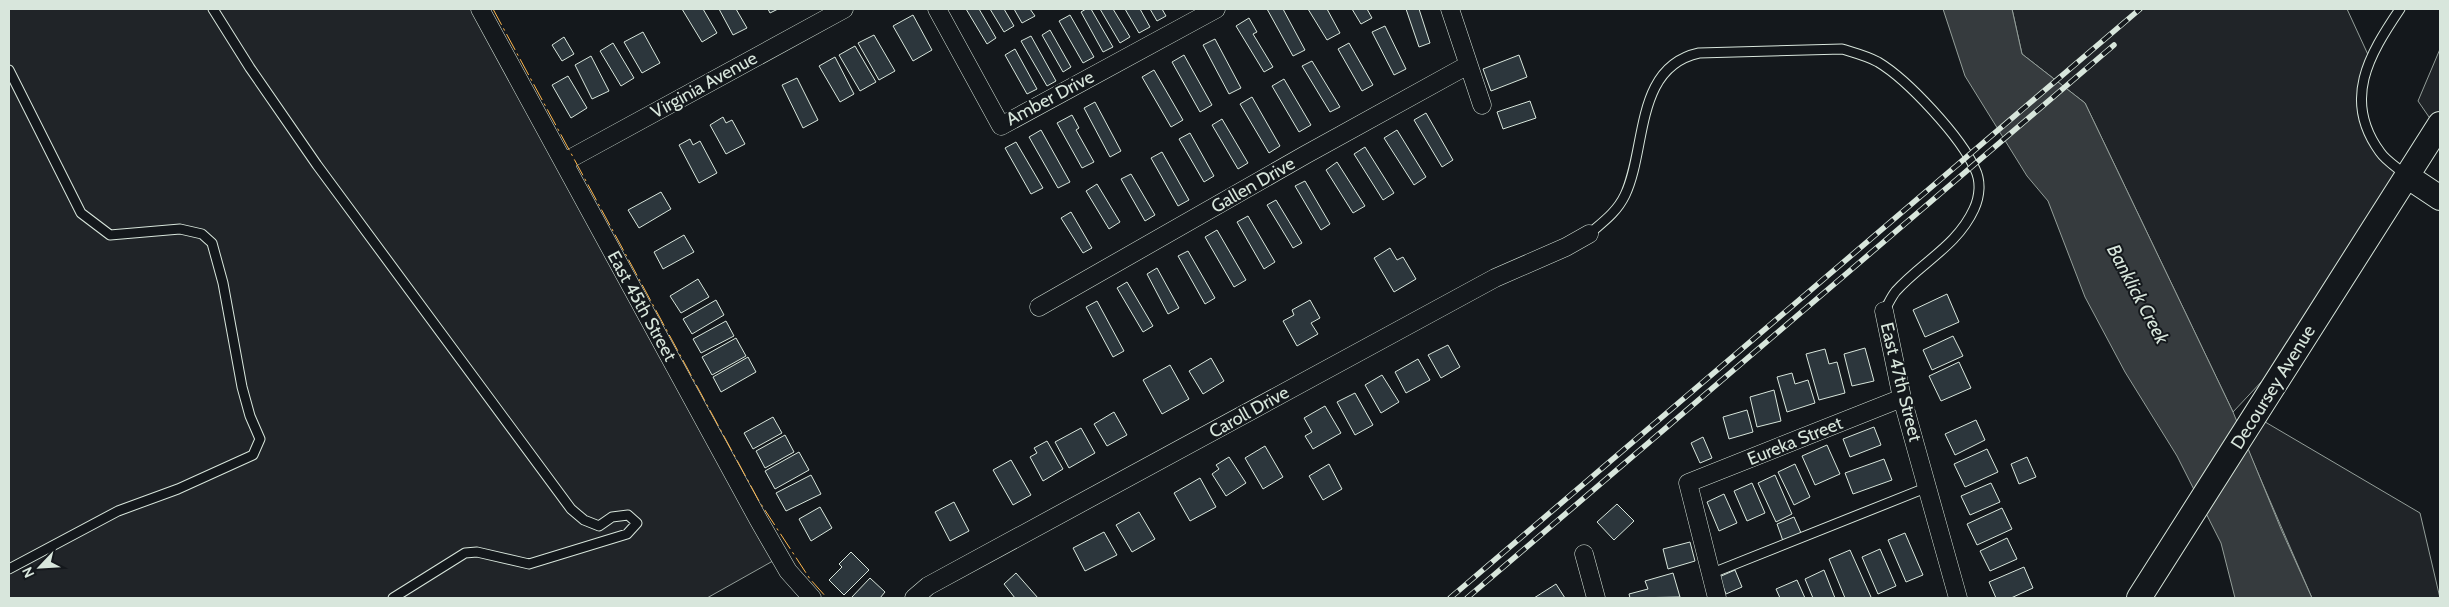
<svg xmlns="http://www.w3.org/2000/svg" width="2449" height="607" font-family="Cabin,sans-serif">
<rect width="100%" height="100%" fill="#14181c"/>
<path fill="#202428" stroke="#939e99" d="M9 9H480L780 557 707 598H9Z
M2012 9H2347L2370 59 2360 98 2381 153 2407 176 2308 332 2233 412 2085 103 2022 54Z
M2440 49V133L2418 101Z
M2255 416 2420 513 2440 598H2312L2242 436Z"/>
<path fill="#363b3e" stroke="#939e99" d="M1943 9H2012L2022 54 2085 103 2233 412 2281 529 2312 598H2235L2221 543 2177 456 2125 372 2085 297 2048 201 2027 176 1965 76Z"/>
<path fill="#2c363c" stroke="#d8e6dc" d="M682 9H703L717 33 702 42Z
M719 9H736L747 28 733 35Z
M768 9H778L770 13Z
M966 9H979L996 38 987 44Z
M990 9H1004L1014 26 1004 32Z
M1014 9H1030L1035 16 1022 23Z
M1086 9H1091L1113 47 1103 52 1081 12Z
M1100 9H1113L1130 37 1120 43Z
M1125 9H1140L1150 27 1139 33Z
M1150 9H1162L1166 16 1157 21Z
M1267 9H1283L1305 50 1293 56Z
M1308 9H1327L1340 33 1327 40Z
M1352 9H1367L1372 18 1361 24Z
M1406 9H1419L1430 43 1419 47Z
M913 15 932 50 913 61 893 26Z
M1070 15 1094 57 1083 63 1059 21Z
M1249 18 1257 32 1253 34 1273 67 1264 72 1236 26Z
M1385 26 1406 69 1394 75 1372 32Z
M1050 30 1071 67 1063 72 1042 35Z
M643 32 660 63 642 73 624 42Z
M874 35 895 71 879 80 858 43Z
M1031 36 1056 81 1047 86 1021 41Z
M564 37 574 54 562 61 552 45Z
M1215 39 1241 88 1229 94 1203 45Z
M613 43 634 78 621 86 600 51Z
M1349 43 1373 85 1362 91 1338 49Z
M855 46 876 82 860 91 839 55Z
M1015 49 1037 89 1027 94 1005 55Z
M1184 55 1212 105 1200 112 1172 62Z
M1519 55 1527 77 1491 91 1483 69Z
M591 56 609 91 592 99 575 65Z
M835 57 854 94 840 102 819 66Z
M1312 61 1340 107 1330 112 1302 66Z
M1154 70 1183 120 1171 127 1142 77Z
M568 76 587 108 571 118 552 85Z
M797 78 818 120 803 128 782 85Z
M1284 79 1311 125 1299 132 1272 86Z
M1252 97 1280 146 1269 153 1240 104Z
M1530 101 1536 118 1503 129 1497 112Z
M1095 102 1121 151 1110 157 1084 108Z
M1426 113 1453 160 1442 167 1414 120Z
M1072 115 1079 128 1076 130 1094 162 1082 168 1057 123Z
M723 117 726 123 732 120 745 144 726 154 710 125Z
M1222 119 1248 163 1238 169 1212 125Z
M1041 130 1070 182 1058 188 1029 137Z
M1397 130 1426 177 1414 185 1384 138Z
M1190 133 1214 176 1204 182 1179 139Z
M690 139 693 145 700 141 717 173 699 183 679 145Z
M1016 142 1043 188 1031 194 1005 148Z
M1365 147 1394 193 1383 200 1354 154Z
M1162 152 1189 200 1178 206 1151 158Z
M1337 162 1365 206 1353 213 1326 170Z
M1131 174 1155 215 1145 221 1121 179Z
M1305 181 1330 224 1321 230 1295 186Z
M1097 184 1120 222 1109 229 1086 191Z
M661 192 671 209 639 228 628 210Z
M1276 200 1302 243 1293 248 1267 205Z
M1071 212 1092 248 1083 253 1061 218Z
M1248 216 1275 262 1264 269 1237 222Z
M1217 230 1246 280 1234 287 1205 237Z
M684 235 694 252 663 269 654 252Z
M1390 248 1397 260 1403 257 1416 279 1394 292 1374 258Z
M1188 251 1215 298 1205 304 1178 256Z
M1157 268 1179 308 1168 314 1147 274Z
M698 279 709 297 681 313 670 296Z
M1127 282 1153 326 1143 332 1117 288Z
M1947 294 1959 322 1925 337 1913 310Z
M716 300 724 315 692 334 683 319Z
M1310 300 1320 318 1311 323 1318 334 1297 346 1283 321 1294 315 1292 310Z
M1097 301 1124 351 1113 357 1086 307Z
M726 321 734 336 701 353 693 339Z
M1953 336 1963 356 1932 370 1923 350Z
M736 338 746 356 712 375 702 357Z
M1448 345 1460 367 1441 378 1428 355Z
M1865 348 1874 381 1852 386 1844 354Z
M1825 349 1829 364 1837 362 1845 393 1819 400 1806 354Z
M748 357 756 372 721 392 713 377Z
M1211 358 1224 381 1203 394 1189 371Z
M1418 359 1430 380 1406 393 1395 372Z
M1959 362 1971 388 1941 401 1929 376Z
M1170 365 1189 399 1162 414 1143 380Z
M1792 373 1795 384 1808 380 1815 403 1787 412 1777 377Z
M1382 375 1399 402 1381 413 1365 385Z
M1774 390 1781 421 1757 427 1750 397Z
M1355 393 1373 425 1355 435 1337 402Z
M1325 406 1341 433 1313 449 1305 436 1312 432 1304 418Z
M1747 410 1753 432 1729 439 1723 417Z
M1114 412 1127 435 1107 446 1094 424Z
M773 417 782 433 753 449 744 433Z
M1976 420 1985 440 1955 455 1945 434Z
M1874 427 1881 445 1850 457 1843 439Z
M1081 428 1095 453 1069 468 1055 442Z
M785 435 794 452 765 468 756 451Z
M1703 437 1712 458 1700 463 1691 443Z
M1047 441 1063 469 1043 481 1030 457 1037 453 1034 448Z
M1827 445 1840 474 1815 485 1802 456Z
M1265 446 1283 477 1263 489 1245 458Z
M1987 449 1998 472 1965 487 1954 464Z
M799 452 809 470 775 489 765 471Z
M1229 457 1246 483 1226 496 1212 474 1219 469 1216 465Z
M2027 457 2036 477 2019 484 2011 464Z
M1884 459 1892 480 1853 494 1845 473Z
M1011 460 1031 495 1013 505 993 470Z
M1329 464 1342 489 1323 500 1309 476Z
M1795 464 1810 497 1794 505 1778 472Z
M811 475 821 494 786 511 776 493Z
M1775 475 1792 514 1776 522 1758 483Z
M1200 478 1216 507 1190 521 1174 493Z
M1752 483 1765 513 1747 521 1734 491Z
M1991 483 2000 502 1970 515 1961 496Z
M1724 494 1737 523 1719 531 1707 502Z
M954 502 969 531 950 541 935 512Z
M1617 504 1634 521 1614 540 1597 522Z
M820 507 832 528 811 541 799 519Z
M2002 508 2012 529 1977 545 1967 524Z
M1139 512 1155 539 1132 552 1116 525Z
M1794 517 1801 533 1783 541 1777 524Z
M1104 532 1117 555 1085 571 1073 548Z
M1905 533 1923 575 1906 582 1888 540Z
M2007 538 2017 559 1990 571 1980 551Z
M1690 542 1695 561 1668 569 1663 549Z
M1880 549 1896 586 1878 594 1862 557Z
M1850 550 1871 597 1869 598H1845L1829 559Z
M851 552 869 570 844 595 829 580 842 567 839 564Z
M2024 567 2033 588 2011 598H1996L1989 582Z
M1735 570 1742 587 1726 594 1719 577Z
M1824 570 1835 598H1813L1805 579Z
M1016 573 1038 598H1015L1004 584Z
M1673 573 1680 597 1630 598 1629 594 1648 589 1645 581Z
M870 578 885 592 880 598H851Z
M1797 580 1805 598H1780L1776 589Z
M1556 584 1565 598H1534Z"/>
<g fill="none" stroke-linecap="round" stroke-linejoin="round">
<g stroke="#d8e6dc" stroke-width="11">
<path id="lane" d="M213 9 250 68 317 165 571 509 584 520 599 526 612 517 628 515 637 523 627 534 529 564 477 552 465 553 393 598
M2400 9C2369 55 2342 100 2380 152 2386 161 2398 168 2406 175
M9 70 81 213 110 235 180 229 202 234 212 243 223 283 242 387 250 416 260 439 253 455 178 489 118 511 9 569
M1589 234C1603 222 1617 212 1625 195 1647 149 1634 67 1699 53L1842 49C1855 53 1867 56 1878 62 1908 80 1961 137 1975 169 1981 181 1980 196 1974 209 1957 246 1922 262 1896 291 1891 297 1888 305 1884 311
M1710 574 1928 487"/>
</g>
<g stroke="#d8e6dc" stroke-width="19">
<path id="street" d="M480 9 758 519 788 571 812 598
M937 9 1001 126 1216 9
M1450 9 1482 105
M564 162 844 9
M1039 307 1305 155 1468 65
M1884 311 1902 398 1958 598
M1584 554 1596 598
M914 598 928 586 1495 278 1566 247 1589 234
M1717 598 1688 483 1902 398"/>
</g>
<g stroke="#d8e6dc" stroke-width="26">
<path id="secondary" d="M2407 176 2440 198
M2139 598 2440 124"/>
</g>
<use href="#lane" stroke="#14181c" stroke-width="9"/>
<use href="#street" stroke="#14181c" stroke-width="18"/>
<use href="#secondary" stroke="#14181c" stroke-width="24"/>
<g stroke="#d8e6dc" stroke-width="5.5">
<path id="rail" d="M1450 598 2140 9
M1467 598 2114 45"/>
</g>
<use href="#rail" stroke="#14181c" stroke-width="4" stroke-dasharray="11" stroke-linecap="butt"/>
<path stroke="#ffb74d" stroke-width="1" stroke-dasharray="18 4 2.5 4" stroke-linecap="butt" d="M493 9 759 501 810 579 827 598"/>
</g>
<g text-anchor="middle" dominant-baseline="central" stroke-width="4" stroke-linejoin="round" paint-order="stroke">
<g font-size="18" fill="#d8e6dc" stroke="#14181c">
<text transform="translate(704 85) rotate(-29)">Virginia Avenue</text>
<text transform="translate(1050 98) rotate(-28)">Amber Drive</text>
<text transform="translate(1253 185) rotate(-30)">Gallen Drive</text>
<text transform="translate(642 306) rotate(61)">East 45th Street</text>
<text transform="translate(1901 382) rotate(76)">East 47th Street</text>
<text transform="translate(2273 387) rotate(-58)">Decoursey Avenue</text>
<text transform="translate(1249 412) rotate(-29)">Caroll Drive</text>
<text transform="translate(1795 441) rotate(-22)">Eureka Street</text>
</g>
<g font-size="19" font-style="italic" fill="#d8e6dc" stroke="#14181c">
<text transform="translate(2138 294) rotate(62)">Banklick Creek</text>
</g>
</g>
<rect width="2449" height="607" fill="none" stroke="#d8e6dc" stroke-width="20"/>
<g transform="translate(40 567) rotate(245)" stroke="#14181c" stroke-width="4" paint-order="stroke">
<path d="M0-4L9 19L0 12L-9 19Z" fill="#d8e6dc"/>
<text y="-8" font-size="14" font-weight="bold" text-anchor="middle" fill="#d8e6dc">N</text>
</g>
</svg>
